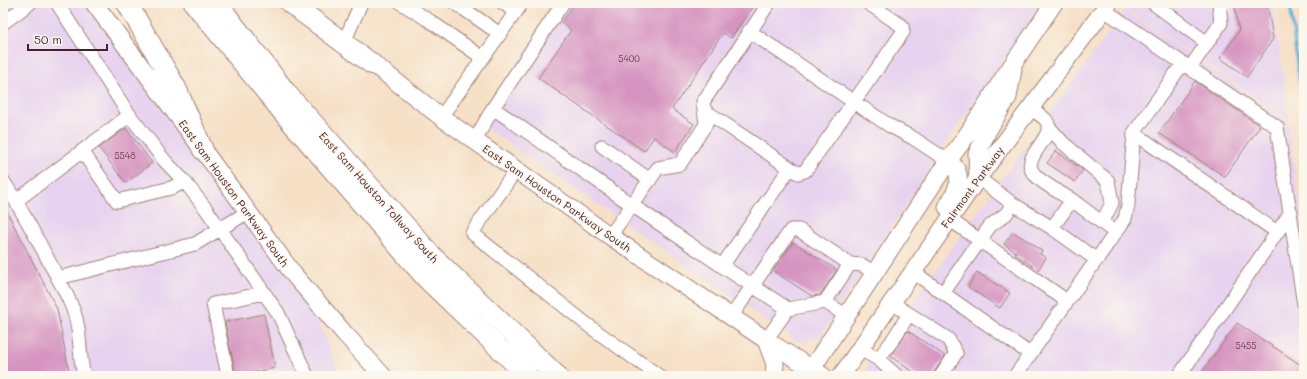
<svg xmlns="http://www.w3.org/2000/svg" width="1307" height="379" font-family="Mali,sans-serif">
<rect width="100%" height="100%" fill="#fbf7ec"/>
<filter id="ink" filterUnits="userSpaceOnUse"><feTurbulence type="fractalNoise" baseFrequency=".025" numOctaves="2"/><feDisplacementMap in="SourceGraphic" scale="8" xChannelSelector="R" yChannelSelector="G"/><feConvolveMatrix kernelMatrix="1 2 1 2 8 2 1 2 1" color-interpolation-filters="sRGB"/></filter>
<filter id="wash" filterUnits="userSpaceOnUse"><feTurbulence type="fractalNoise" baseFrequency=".012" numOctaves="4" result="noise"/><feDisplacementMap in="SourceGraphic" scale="16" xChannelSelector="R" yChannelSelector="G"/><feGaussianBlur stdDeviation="0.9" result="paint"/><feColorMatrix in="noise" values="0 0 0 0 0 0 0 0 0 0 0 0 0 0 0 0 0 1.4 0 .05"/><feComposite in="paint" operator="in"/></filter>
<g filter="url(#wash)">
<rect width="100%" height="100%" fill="#f6e0c6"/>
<path fill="#e7d2ef" d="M3 3H84L316 315 340 376H3Z
M558 3H1042L955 130 820 336 800 343 477 122Z
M1129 3H1273L1289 120 1125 8Z
M1125 10 1288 122 1304 233V376H867V365Z"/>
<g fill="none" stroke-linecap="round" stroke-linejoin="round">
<path stroke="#59b1d6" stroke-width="3" d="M1290 3 1298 72 1304 108"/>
</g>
<g id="blocks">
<path fill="#d694c1" d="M575 3H755L731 38 723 33 672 109 694 124 675 152 654 137 644 151 538 78 571 30 561 23Z
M1234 3H1267L1273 39 1247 77 1220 58 1239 31Z
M1195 81 1260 126 1225 177 1159 133Z
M126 128 152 163 126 183 99 148Z
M1056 151 1083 170 1075 182 1047 163Z
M3 204 57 309 70 376H3Z
M1013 232 1035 245 1034 246 1042 251 1040 254 1046 258 1038 270 1015 254 1016 252 1004 244Z
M793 242 837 270 820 295 812 296 773 271Z
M977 272 1010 293 1000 308 968 287Z
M264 314 275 368 236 376 225 322Z
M1237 323 1304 367V376H1199Z
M908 331 945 356 934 372 933 376H919L890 356Z"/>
</g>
</g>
<g filter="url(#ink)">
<use href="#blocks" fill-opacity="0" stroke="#a08078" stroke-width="1"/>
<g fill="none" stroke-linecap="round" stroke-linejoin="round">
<g stroke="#a08078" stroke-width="15">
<path id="minor" d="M57 3 128 113 164 160 185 182 206 209 220 229 195 244 58 278
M401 3 430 21 483 58
M455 3 500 34
M503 3 516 12
M1153 3 1207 43
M1104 10 1277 127 1304 305
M3 23 30 3
M749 31 854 102 890 126 913 138 948 161
M345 40 361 3
M1190 68 1221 23 1219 3
M493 108 632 205 722 266 790 168 798 173 805 171 903 32 902 26 868 3
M1030 108C1035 112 1041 115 1045 119 1059 134 1025 153 1031 169 1035 180 1061 193 1072 200L1052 228
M704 110 790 168
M441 117 522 3
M1048 126 1063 143 1108 181 1112 203 1102 223
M1134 133 1277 232
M475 140 493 108 563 3
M602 146 650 180
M82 151 117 201 171 188 185 182
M516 170 472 233 589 326 659 376
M978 178 1013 204 1052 228 1097 260
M3 181C22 209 37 239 53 269 61 284 72 302 76 319 81 338 79 357 84 376
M1072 200 1109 228
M16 201 130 115
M248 212 220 229 278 313 307 376
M949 219 1067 301
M610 236 658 168 680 164 706 124 703 102 769 3
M722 266 788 309 825 302 850 264 862 265 875 273
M913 272 1030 354
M943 293 990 226 1006 214 1013 204
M825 302 847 316
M892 303 948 339 956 353 941 376
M731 317 791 230H799L850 264
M766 340 788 309
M860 349 878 359 897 376
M878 359 892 341 909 314
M228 376 213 304 264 293
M1015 376 1125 219 1128 205 1134 133 1183 63
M1179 376 1291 212"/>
</g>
<g stroke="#a08078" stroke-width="19">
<path id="major" d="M94 3 203 150 294 275 345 334 383 376
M362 55 441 117 610 236 766 340 823 376
M978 178 977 154 988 130 1008 97 1013 69
M947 207C953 197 962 183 957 171 956 167 951 164 948 161
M766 340 775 364 774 376
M807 376 948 161 967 135 1004 77 1054 3
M841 376 978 178 1109 3"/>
</g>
<g stroke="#a08078" stroke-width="22">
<path id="highway" d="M127 3 176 88 203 150
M194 3 281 110 426 278 528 376
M217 3 288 95 435 259 557 376
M290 3 372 64"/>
</g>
<use href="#minor" stroke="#fff" stroke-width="13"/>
<use href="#major" stroke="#fff" stroke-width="17"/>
<use href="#highway" stroke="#fff" stroke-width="20"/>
</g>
</g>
<g text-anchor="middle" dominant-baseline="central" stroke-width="3" stroke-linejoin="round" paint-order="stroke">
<g font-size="9" fill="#6d3c50">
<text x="629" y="58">5400</text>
<text x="125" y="155">5548</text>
<text x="1246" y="345">5455</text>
</g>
<g font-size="11" fill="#4a1f2b" stroke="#fbf7ec">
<text transform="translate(972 187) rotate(-54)">Fairmont Parkway</text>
<text transform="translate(234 193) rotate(54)">East Sam Houston Parkway South</text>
<text transform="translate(379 197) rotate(48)">East Sam Houston Tollway South</text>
<text transform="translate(557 198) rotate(35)">East Sam Houston Parkway South</text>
</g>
</g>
<rect width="1307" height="379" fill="none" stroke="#fbf7ec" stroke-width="16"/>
<path d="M28 44v6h79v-6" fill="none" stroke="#4a1f2b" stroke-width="2"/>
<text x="34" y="44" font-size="12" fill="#4a1f2b" stroke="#fbf7ec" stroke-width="3" paint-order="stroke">50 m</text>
</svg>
